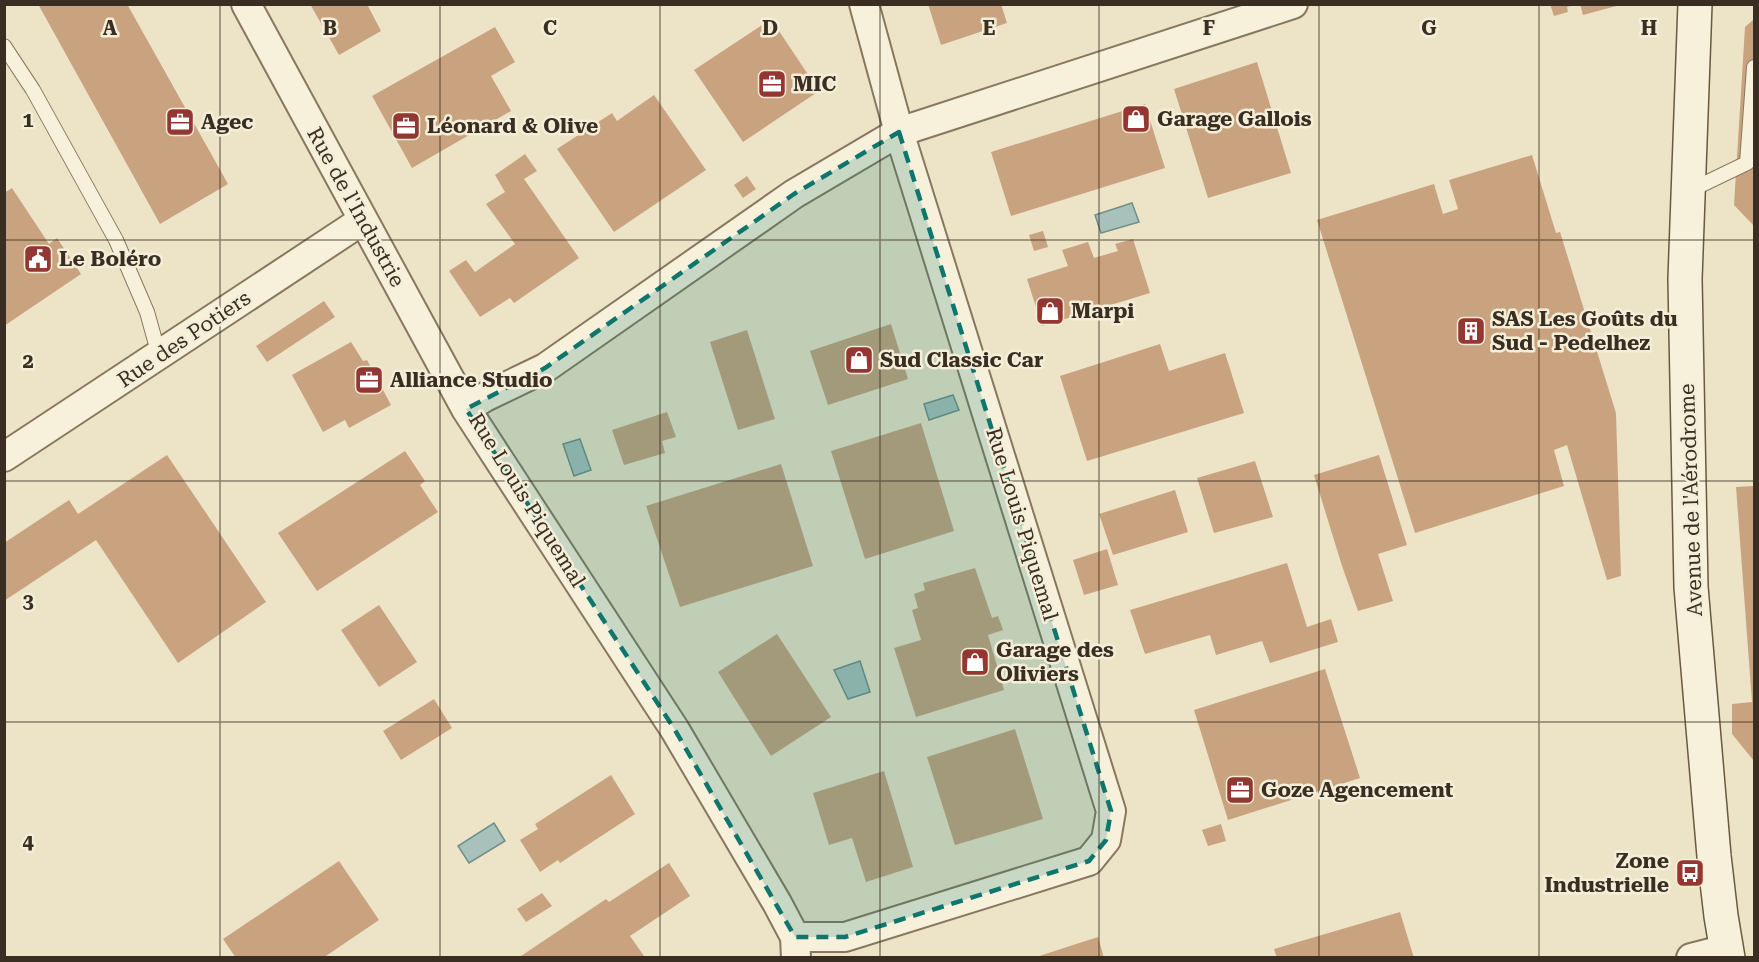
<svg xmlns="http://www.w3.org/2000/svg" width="1759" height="962" font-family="'Roboto Serif',serif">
<rect width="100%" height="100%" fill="#ede4c8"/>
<path fill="#a9c1bb" stroke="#708f89" stroke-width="1.5" d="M1132 203 1139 222 1101 233 1095 215Z
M953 395 959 410 929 420 924 404Z
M580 439 591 470 574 476 563 444Z
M860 661 870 692 848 699 834 670Z
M494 823 505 841 469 863 458 846Z"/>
<path fill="#c9a380" d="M38 4H127L228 184 160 224Z
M310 4H367L381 31 339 55Z
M928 4H1001L1007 23 941 45Z
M1550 4H1575V5L1567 7 1568 12 1554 16Z
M1580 4H1620V5L1583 15Z
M771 19 819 91 743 142 694 70Z
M1754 19V226L1734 205 1745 27Z
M495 27 515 62 491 76 511 111 412 168 372 96Z
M1257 62 1291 173 1208 198 1174 89Z
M654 95 706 170 614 232 557 149 612 113 617 121Z
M1145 104 1165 168 1011 216 991 152Z
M525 154 537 171 524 179 579 258 514 303 510 298 480 317 449 271 466 260 475 272 515 244 486 204 505 192 495 175Z
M1532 155 1556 233 1560 232 1616 413 1621 576 1607 580 1567 445 1554 450 1564 486 1415 533 1317 220 1434 184 1443 214 1458 209 1449 180Z
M747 176 756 189 743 198 734 185Z
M12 188 49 244 57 238 81 274 4 326V193Z
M1043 231 1048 247 1034 251 1029 235Z
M1133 239 1150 293 1042 326 1027 279 1068 266 1062 250 1088 242 1094 258 1118 251 1115 244Z
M324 301 335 317 267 362 256 346Z
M891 324 908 379 828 405 810 351Z
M747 330 775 419 738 430 710 342Z
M351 342 363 361 367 360 391 405 349 428 345 420 323 432 292 375Z
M1160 344 1169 371 1225 353 1244 413 1087 461 1060 376Z
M667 412 676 437 662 441 665 453 624 465 612 430Z
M921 423 954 531 865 559 831 451Z
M405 451 425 481 420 485 438 512 317 591 278 533Z
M167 455 266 602 178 663 96 540 4 601V543L69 500 78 514Z
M1379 455 1407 545 1378 554 1393 601 1358 611 1342 566 1314 475Z
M1255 461 1273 517 1214 533 1197 478Z
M781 464 813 566 680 607 646 506Z
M1754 486V761L1732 734V704L1752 702 1736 487Z
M1175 490 1188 532 1113 555 1099 514Z
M1107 549 1118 585 1084 595 1073 560Z
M1287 563 1307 627 1331 619 1338 642 1270 663 1262 641 1216 655 1210 635 1145 654 1130 610Z
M975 568 992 618 998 616 1003 630 988 635 1004 690 916 717 894 648 921 640 912 610 918 608 914 594 925 590 923 583Z
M379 605 417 662 379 687 341 630Z
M777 634 831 717 771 756 718 672Z
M1325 669 1360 778 1228 820 1194 710Z
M434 699 452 728 401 760 383 731Z
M1015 729 1043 819 955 845 927 757Z
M884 771 913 867 866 882 852 838 829 845 813 793Z
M611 775 635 814 560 863 558 860 540 872 520 840 538 829 535 824Z
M1221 824 1226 841 1208 846 1202 830Z
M339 861 379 920 323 958H236L223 939Z
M669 863 690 896 630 936 644 956 641 958H518L606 899 609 902Z
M542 893 552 906 526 922 517 909Z
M1400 912 1414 958H1277L1274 949Z
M1098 937 1104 958H1036V957Z"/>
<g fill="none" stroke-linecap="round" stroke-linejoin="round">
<g stroke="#88775e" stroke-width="16">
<path id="service" d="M4 46 33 90 116 240 147 312 159 355
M1689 191 1747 163 1754 67"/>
</g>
<g stroke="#88775e" stroke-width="32">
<path id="minor" d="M246 4 466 409
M4 457 363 220
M795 937H845L1089 861 1106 840 1111 811 899 132 864 4
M796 958 795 937 777 903 675 730 466 409 485 397 545 368 794 194 899 132 1293 4
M1691 958 1726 949"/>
</g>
<g stroke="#6a5841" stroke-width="36">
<path id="secondary" d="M1695 4 1685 279 1691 587 1714 856 1721 916 1728 958"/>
</g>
<use href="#service" stroke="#f7f1db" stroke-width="14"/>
<use href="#minor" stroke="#f7f1db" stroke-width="28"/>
<use href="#secondary" stroke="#f7f1db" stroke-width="33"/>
</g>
<path fill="#0f766e" fill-opacity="0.2" stroke="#0f766e" stroke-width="4.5" stroke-dasharray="12 8" stroke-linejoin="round" d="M899 132 1111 811 1106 840 1089 861 845 937H795L675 730 466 409 545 368 794 194Z"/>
<path fill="none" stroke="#392e21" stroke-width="1.5" stroke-opacity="0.55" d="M220 4V958M440 4V958M660 4V958M880 4V958M1099 4V958M1319 4V958M1539 4V958M4 240H1754M4 481H1754M4 722H1754"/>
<defs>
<g id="office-square" transform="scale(1.5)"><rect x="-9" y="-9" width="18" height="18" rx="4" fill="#943631" stroke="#f4eed8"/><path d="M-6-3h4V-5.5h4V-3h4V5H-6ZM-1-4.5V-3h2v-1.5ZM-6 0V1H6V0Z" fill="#fff"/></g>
<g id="shop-square" transform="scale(1.5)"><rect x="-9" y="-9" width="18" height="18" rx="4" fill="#943631" stroke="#f4eed8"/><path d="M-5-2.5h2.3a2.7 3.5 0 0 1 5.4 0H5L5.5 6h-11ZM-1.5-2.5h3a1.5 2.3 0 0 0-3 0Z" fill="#fff"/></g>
<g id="civic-square" transform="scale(1.5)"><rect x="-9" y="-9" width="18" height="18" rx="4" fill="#943631" stroke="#f4eed8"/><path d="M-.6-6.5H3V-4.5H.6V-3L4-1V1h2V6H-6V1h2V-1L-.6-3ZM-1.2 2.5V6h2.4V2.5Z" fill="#fff"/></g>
<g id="building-square" transform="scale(1.5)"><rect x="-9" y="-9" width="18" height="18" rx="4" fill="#943631" stroke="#f4eed8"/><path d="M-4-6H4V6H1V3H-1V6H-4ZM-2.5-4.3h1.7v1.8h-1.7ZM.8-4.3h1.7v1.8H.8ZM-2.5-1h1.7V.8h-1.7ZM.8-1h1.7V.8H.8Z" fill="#fff"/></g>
<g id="bus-square" transform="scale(1.5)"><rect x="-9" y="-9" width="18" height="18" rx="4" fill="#943631" stroke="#f4eed8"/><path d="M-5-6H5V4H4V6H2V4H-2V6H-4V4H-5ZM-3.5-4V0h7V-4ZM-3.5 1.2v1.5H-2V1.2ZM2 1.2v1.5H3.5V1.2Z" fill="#fff"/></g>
</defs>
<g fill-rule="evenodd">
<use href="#office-square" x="772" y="84"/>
<use href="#shop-square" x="1136" y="119"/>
<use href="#office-square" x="180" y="122"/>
<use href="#office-square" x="406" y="126"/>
<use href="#civic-square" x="38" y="259"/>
<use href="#shop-square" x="1050" y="311"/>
<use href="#building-square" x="1471" y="331"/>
<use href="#shop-square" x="859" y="360"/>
<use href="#office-square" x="369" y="380"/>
<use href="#shop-square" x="975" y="662"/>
<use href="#office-square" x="1240" y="790"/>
<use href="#bus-square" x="1690" y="873"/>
</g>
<g text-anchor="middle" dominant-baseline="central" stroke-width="5" stroke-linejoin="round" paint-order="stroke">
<g font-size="21" font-weight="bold" fill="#392e21" stroke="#f4eed8" text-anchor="start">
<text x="793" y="84">MIC</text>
<text x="1157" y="119">Garage Gallois</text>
<text x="201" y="122">Agec</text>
<text x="427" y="126">Léonard &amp; Olive</text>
<text x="59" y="259">Le Boléro</text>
<text x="1071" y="311">Marpi</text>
<text x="1492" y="319">SAS Les Goûts du<tspan x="1492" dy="24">Sud - Pedelhez</tspan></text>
<text x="880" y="360">Sud Classic Car</text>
<text x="390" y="380">Alliance Studio</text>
<text x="996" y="650">Garage des<tspan x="996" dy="24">Oliviers</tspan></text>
<text x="1261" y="790">Goze Agencement</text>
<text x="1669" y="861" text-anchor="end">Zone<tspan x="1669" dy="24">Industrielle</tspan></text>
</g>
<g font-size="21" fill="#392e21" stroke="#f4eed8">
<text transform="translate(356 207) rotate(61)">Rue de l'Industrie</text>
<text transform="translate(184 339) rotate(-34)">Rue des Potiers</text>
<text transform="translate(527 500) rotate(58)">Rue Louis Piquemal</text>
<text transform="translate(1691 500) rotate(-92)">Avenue de l'Aérodrome</text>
<text transform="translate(1022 524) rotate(73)">Rue Louis Piquemal</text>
</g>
</g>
<g font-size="20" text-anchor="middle" font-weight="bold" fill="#392e21" stroke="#f4eed8" stroke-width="5" stroke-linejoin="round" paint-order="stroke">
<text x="110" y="35">A</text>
<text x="330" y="35">B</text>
<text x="550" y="35">C</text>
<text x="770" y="35">D</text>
<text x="989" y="35">E</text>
<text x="1209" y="35">F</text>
<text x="1429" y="35">G</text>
<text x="1649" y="35">H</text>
<text x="28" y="127">1</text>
<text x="28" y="368">2</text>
<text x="28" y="608">3</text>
<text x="28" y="849">4</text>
</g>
<rect width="1759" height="962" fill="none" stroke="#392e21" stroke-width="12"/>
</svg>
